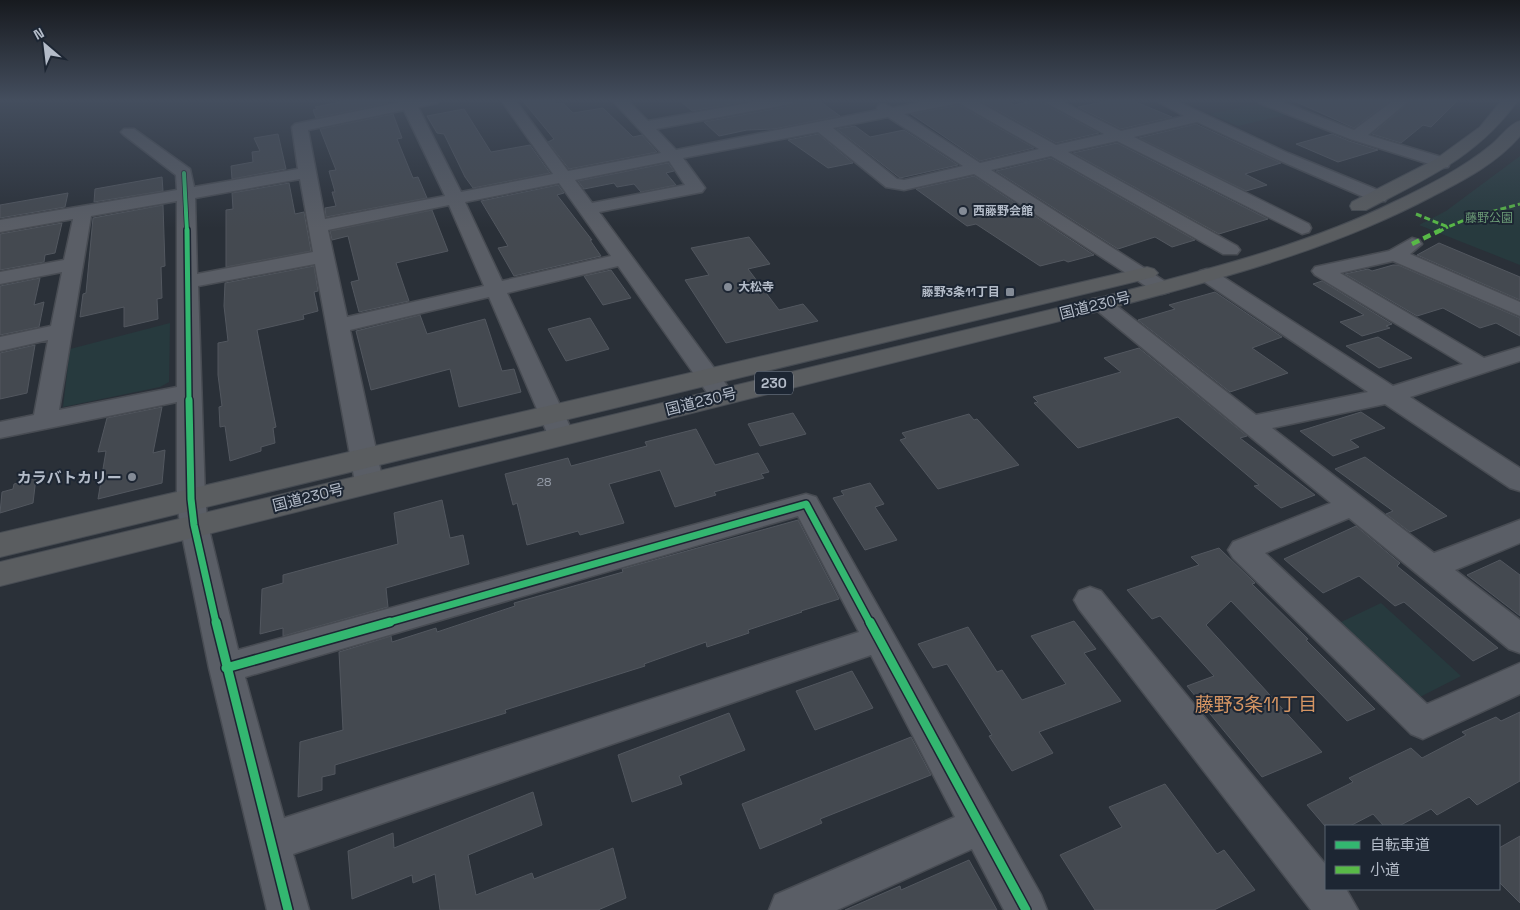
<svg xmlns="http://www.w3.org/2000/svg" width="1520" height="910" font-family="'Space Grotesk','Noto Sans JP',sans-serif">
<rect width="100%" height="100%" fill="#2a3038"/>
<path fill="#273a3e" d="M1261 103 1289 114 1238 126 1210 114Z
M1520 156V265L1419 225 1446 211Z
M170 323 169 382 160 387 63 407 70 349Z
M1381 603 1461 676 1418 698 1339 623Z"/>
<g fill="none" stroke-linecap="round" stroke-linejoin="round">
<path stroke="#384963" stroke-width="5" d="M747 100 750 103"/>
</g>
<path fill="#444950" stroke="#52575f" d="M350 100H387L388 103 316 118 313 110 317 109 315 107Z
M522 100H553L556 104 563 103 573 113 603 108 633 137 642 135 657 152 569 169 548 142 554 139Z
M679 100H740L743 102 692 111Z
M799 100H818L840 116 774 129 747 130 719 136 704 122 790 106Z
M979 100H1005L1014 105 1037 100 1099 133 1056 143Z
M1113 100H1131L1172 117 1121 129 1078 107Z
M1292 100H1391L1354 128Z
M1412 100H1458L1431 127 1423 125 1401 143 1372 134Z
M959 105 1034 148 980 161 911 114Z
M464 109 491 152 530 145 550 173 473 188 465 177 444 134 437 133 427 116Z
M393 114 402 138 397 139 413 178 418 177 427 198 326 217 325 208 336 206 332 192H335L329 171 336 170 320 129Z
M1196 124 1281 163 1245 174 1267 185 1246 191 1139 138Z
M855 126 870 137 904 130 958 165 900 178 837 129Z
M278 134 286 169 232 179 231 166 253 162 252 152 260 151 254 138Z
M818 134 853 163 828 168 788 140Z
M1332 134 1349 141 1378 150 1338 162 1296 144Z
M1117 143 1268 219 1219 234 1073 153Z
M1051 158 1195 240 1172 247 1155 237 1118 249 996 171Z
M668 163 674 171 666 173 676 185 641 192 634 184 617 187 614 183 584 189 578 181Z
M974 176 1094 255 1068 262 1064 260 1040 266 976 224 967 226 916 189Z
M162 177 163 191 94 202 95 189Z
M289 183 295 214 304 212 311 251 226 267V210L233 209 232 193Z
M558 185 564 193 557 195 592 240H590L601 256 514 276 498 248 508 246 481 201Z
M68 193 65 207 0 218V205Z
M163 205 165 266 161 267 162 298 157 299 158 319 124 327V307L80 317 83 294 86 293 93 218Z
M432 210 448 251 396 263 409 301 359 312 351 282 359 280 348 236 332 240 330 231Z
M62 223 55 253 45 255 44 262 0 270V234Z
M749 237 770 264 748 269 779 310 803 304 818 321 726 343 685 280 709 275 691 248Z
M1439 243 1520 277V300L1417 255Z
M1393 265H1398L1520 318V336L1496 323 1480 328 1443 308 1417 316 1345 274 1368 269 1372 271Z
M314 266 318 291 314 292 318 311 303 315 304 319 257 330 276 427 273 428 275 443 261 447V451L230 461 225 426 220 427 219 407 222 406 218 375V343L228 341 224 306 225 283Z
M611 270 631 298 603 305 584 276Z
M40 278 34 305 44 302 39 327 0 335V286Z
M1322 281 1392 324 1386 326 1390 328 1362 336 1340 322 1364 315 1313 284Z
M1215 292 1282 337 1252 348 1288 373 1230 392 1138 320 1175 309 1169 305Z
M420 315 427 334 485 319 502 371 514 369 521 392 459 407 450 369 371 390 356 331Z
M590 318 609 349 566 361 548 329Z
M1378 337 1412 358 1379 368 1346 346Z
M35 345 27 393 0 399V353Z
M1139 348 1247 436 1240 438 1315 495 1281 508 1254 486 1259 485 1178 417 1078 448 1034 403 1038 402 1033 397 1121 372 1104 358Z
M162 407 153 453 165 450 162 483 98 499 106 451 98 452 107 418Z
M1361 412 1385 428 1350 440 1359 447 1333 456 1300 431Z
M793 413 806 434 760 446 748 424Z
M969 414 974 420 977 419 1019 465 938 489 900 440 906 438 902 433Z
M696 429 715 465 758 453 769 472 761 474 764 478 714 492 716 495 675 507 660 470 609 484 624 523 580 535 578 531 527 545 517 503 513 505 505 474 568 458 571 466 647 446 645 442Z
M1365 457 1391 476 1447 516 1410 532 1386 514 1393 511 1335 469Z
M36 478 33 503 0 513 2 492 13 489 14 484Z
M870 483 884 504 875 507 897 540 865 550 833 498 844 495 841 491Z
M442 500 450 538 463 535 469 564 386 588 388 607 283 636V628L260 634 262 589 283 583V575L398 544 394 513Z
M798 520 839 599 801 611 802 612 748 630 749 633 707 647 706 642 644 664 645 666 505 710 506 713 335 765V774L322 777V790L298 797 300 742 343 730 339 652 391 636 392 642 436 628 437 632 515 606 514 603 623 572 622 569Z
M1356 526 1400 563 1397 566 1498 648 1473 661 1404 602 1395 606 1359 576 1323 593 1284 559Z
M1219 548 1255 583 1252 584 1308 639 1306 640 1375 709 1347 721 1231 601 1206 625 1322 752 1262 777 1187 686 1214 676 1160 616 1152 619 1127 590 1199 565 1191 557Z
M1500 560 1520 575V616L1467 575Z
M1074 621 1096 649 1084 653 1121 701 1039 732 1053 753 1012 771 989 736 992 735 947 664 933 668 918 644 968 627 997 672 1002 670 1022 700 1066 684 1031 636Z
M852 671 873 708 815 730 796 691Z
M1520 712V781L1477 805 1469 797 1437 815 1431 809 1399 826H1384L1373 814 1350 826H1325L1307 805 1353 782 1349 778 1411 748 1422 758 1466 735 1462 732 1496 717 1501 721Z
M729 713 745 750 679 776 682 784 632 802 618 755Z
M911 737 931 775 820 819 822 823 760 849 742 804Z
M1165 784 1217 854 1224 850 1255 890 1214 910H1095L1060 855 1122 827 1109 807Z
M533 792 542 825 468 855 476 895 532 873 534 879 613 848 626 898 598 910H440L435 874 413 883 412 875 352 899 348 851 393 833 394 848Z
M1520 836V903L1499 882V848Z
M969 860 997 910H845L900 886 901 890Z"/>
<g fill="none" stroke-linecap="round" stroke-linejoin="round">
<g stroke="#484c53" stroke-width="3">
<path id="minor" d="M400 100H439L437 103 418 107 461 192 553 174 501 100H515L568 171 661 153 612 100H627L648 121 765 100H797L790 104 656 129 676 150 878 110 877 108 879 105 884 104 893 108 931 100H975L1056 145 1104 134 1041 100H1059L1121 131 1184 116 1155 100H1174L1288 153 1385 193 1388 197 1385 201H1373L1276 159 1197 122 1134 137 1309 224 1311 228 1309 232 1302 234 1117 141 1068 152 1237 246 1240 250 1237 254H1223L1051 156 991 170 1169 284 1172 288 1169 292 1162 294 1155 292 974 174 904 190 886 187 818 132 683 158 705 188 702 192 599 212 731 391 734 396 731 401 722 404 713 401 618 266 507 293 574 435 570 441 561 444 552 441 548 435 489 297 350 330 383 482 379 489 369 492 359 489 355 482 315 264 198 286 205 499 208 525 238 650 806 494 816 497 1041 895 1047 910H1004L972 849 837 910H769L775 895 955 817 871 655 293 854 309 910H267L209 668 180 525 177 499V402L0 438V422L34 415 48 340 0 351V337L51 326 62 272 0 284V272L64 260 73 219 0 232V220L177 190 176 175 124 135 121 132 124 129H134L190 169 194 187 298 169 292 127 295 124 401 102ZM959 103 1039 149 980 163 904 114ZM404 110 445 196 325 219 308 130ZM888 117 963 166 904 180 897 179 833 128ZM669 161 685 185 592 203 575 180ZM300 179 313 252 197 274 195 198ZM559 183 611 256 502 281 465 202ZM177 201V387L59 410 91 216ZM449 205 484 286 347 317 328 230ZM798 516 859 632 284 818 245 677Z
M1257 100H1277L1354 130 1394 100H1410L1368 135 1448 159 1450 163 1448 167 1442 168 1350 139 1259 103Z
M1412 238 1419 240 1422 244 1410 254 1520 302V316L1393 261 1340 273 1484 358 1520 347V361L1410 397 1520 468V491L1510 488 1385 404 1272 428 1434 553 1520 520V543L1455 570 1520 620V653L1509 649 1349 518 1265 553 1427 704 1520 663V694L1423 739 1411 734 1233 558 1228 550 1233 542 1331 503 1089 304 1092 299 1100 298 1108 299 1256 415 1368 392 1200 279 1197 275 1200 271 1207 269 1214 271 1393 386 1463 364 1315 275 1312 271 1315 267 1389 251Z
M1090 587 1101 591 1326 865V889H1346L1358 910H1311L1079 609 1074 600 1079 591Z"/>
</g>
<g stroke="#474c53" stroke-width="2">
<path id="highway" d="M1502 100H1518C1478 157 1425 179 1366 210H1352L1350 206 1352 202 1436 159 1480 127Z
M1520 121V136C1497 163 1464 180 1433 196 1331 250 1219 279 1108 309L0 586V562L1095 299C1196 272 1300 248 1394 202 1427 186 1462 169 1491 145 1500 138 1509 124 1520 121Z
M1147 267 1154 269 1158 273 1154 277 0 557V533Z"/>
</g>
<use href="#minor" fill="#5a5e66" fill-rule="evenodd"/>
<use href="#highway" fill="#5a5d60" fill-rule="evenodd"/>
<path stroke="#58b947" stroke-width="3" stroke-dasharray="6 3" stroke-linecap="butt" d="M1416 214 1448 227 1472 217 1520 204
M1438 232 1448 227"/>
<path stroke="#58b947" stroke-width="4.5" stroke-dasharray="8 4.5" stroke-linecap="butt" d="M1412 244 1441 230"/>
<g stroke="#1d2633" stroke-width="5.5">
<path id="cycleway-far3" d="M184 173 187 232"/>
</g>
<g stroke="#1d2633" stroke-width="8">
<path id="cycleway-far2" d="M187 230 189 402"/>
</g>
<g stroke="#1d2633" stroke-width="10">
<path id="cycleway-far1" d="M189 400 191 499 194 525 216 623
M386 623 806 504 870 623"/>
</g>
<g stroke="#1d2633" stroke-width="12">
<path id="cycleway" d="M216 622 288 910
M870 622 1026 910
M226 668 390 622"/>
</g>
<use href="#cycleway-far3" stroke="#33b770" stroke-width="4"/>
<use href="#cycleway-far2" stroke="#33b770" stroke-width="5"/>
<use href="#cycleway-far1" stroke="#33b770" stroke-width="7"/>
<use href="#cycleway" stroke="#33b770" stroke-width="9"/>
</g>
<linearGradient id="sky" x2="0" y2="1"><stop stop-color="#171a1f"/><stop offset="0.44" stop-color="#444e5e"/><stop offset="1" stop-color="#444e5e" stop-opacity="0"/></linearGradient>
<rect width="1520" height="228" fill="url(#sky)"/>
<g fill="#848b96" stroke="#1d2633" stroke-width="2">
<circle cx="963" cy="211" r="5"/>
<circle cx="728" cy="287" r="5"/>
<rect x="1005" y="287" width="10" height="10" rx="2.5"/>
<circle cx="132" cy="477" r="5"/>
</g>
<g text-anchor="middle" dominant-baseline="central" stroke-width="4" stroke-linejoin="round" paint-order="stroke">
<g font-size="12" font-weight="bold" fill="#b4bcc9" stroke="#1d2633" text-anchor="start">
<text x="973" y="211">西藤野会館</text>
<text x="738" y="287">大松寺</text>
<text x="1000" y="292" text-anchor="end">藤野3条11丁目</text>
</g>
<g font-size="12" fill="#6b9a76" stroke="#1d2633">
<text x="1489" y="218">藤野公園</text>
</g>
<g font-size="12" fill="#989fab">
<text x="544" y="482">28</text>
</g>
<rect fill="#1d2633" stroke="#878f9c" stroke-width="1" x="755" y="371.5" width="38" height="23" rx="4"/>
<g font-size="14" font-weight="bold" fill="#b4bcc9">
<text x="774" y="383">230</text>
</g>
<g font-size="15" fill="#b4bcc9" stroke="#1d2633">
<text transform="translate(1095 305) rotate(-14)">国道230号</text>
<text transform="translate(701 401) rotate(-14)">国道230号</text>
<text transform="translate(308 497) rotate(-14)">国道230号</text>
</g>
<g font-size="15" font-weight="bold" fill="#b4bcc9" stroke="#1d2633" text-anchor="end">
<text x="122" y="477">カラバトカリー</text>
</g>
<g font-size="19" fill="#d59563" stroke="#1d2633">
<text x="1256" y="704">藤野3条11丁目</text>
</g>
</g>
<rect x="1325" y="825" width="175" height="65" fill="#1d2633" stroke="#59626f"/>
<rect x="1335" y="841" width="25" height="8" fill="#33b770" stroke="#59626f"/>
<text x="1370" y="850" font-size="15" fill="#b4bcc9">自転車道</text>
<rect x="1335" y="866" width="25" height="8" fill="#58b947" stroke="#59626f"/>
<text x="1370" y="875" font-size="15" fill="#b4bcc9">小道</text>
<g transform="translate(45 45) rotate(332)" stroke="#1d2633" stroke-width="4" paint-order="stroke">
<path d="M0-4L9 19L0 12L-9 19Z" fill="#b4bcc9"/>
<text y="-8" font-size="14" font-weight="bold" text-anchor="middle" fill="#b4bcc9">N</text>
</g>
</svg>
